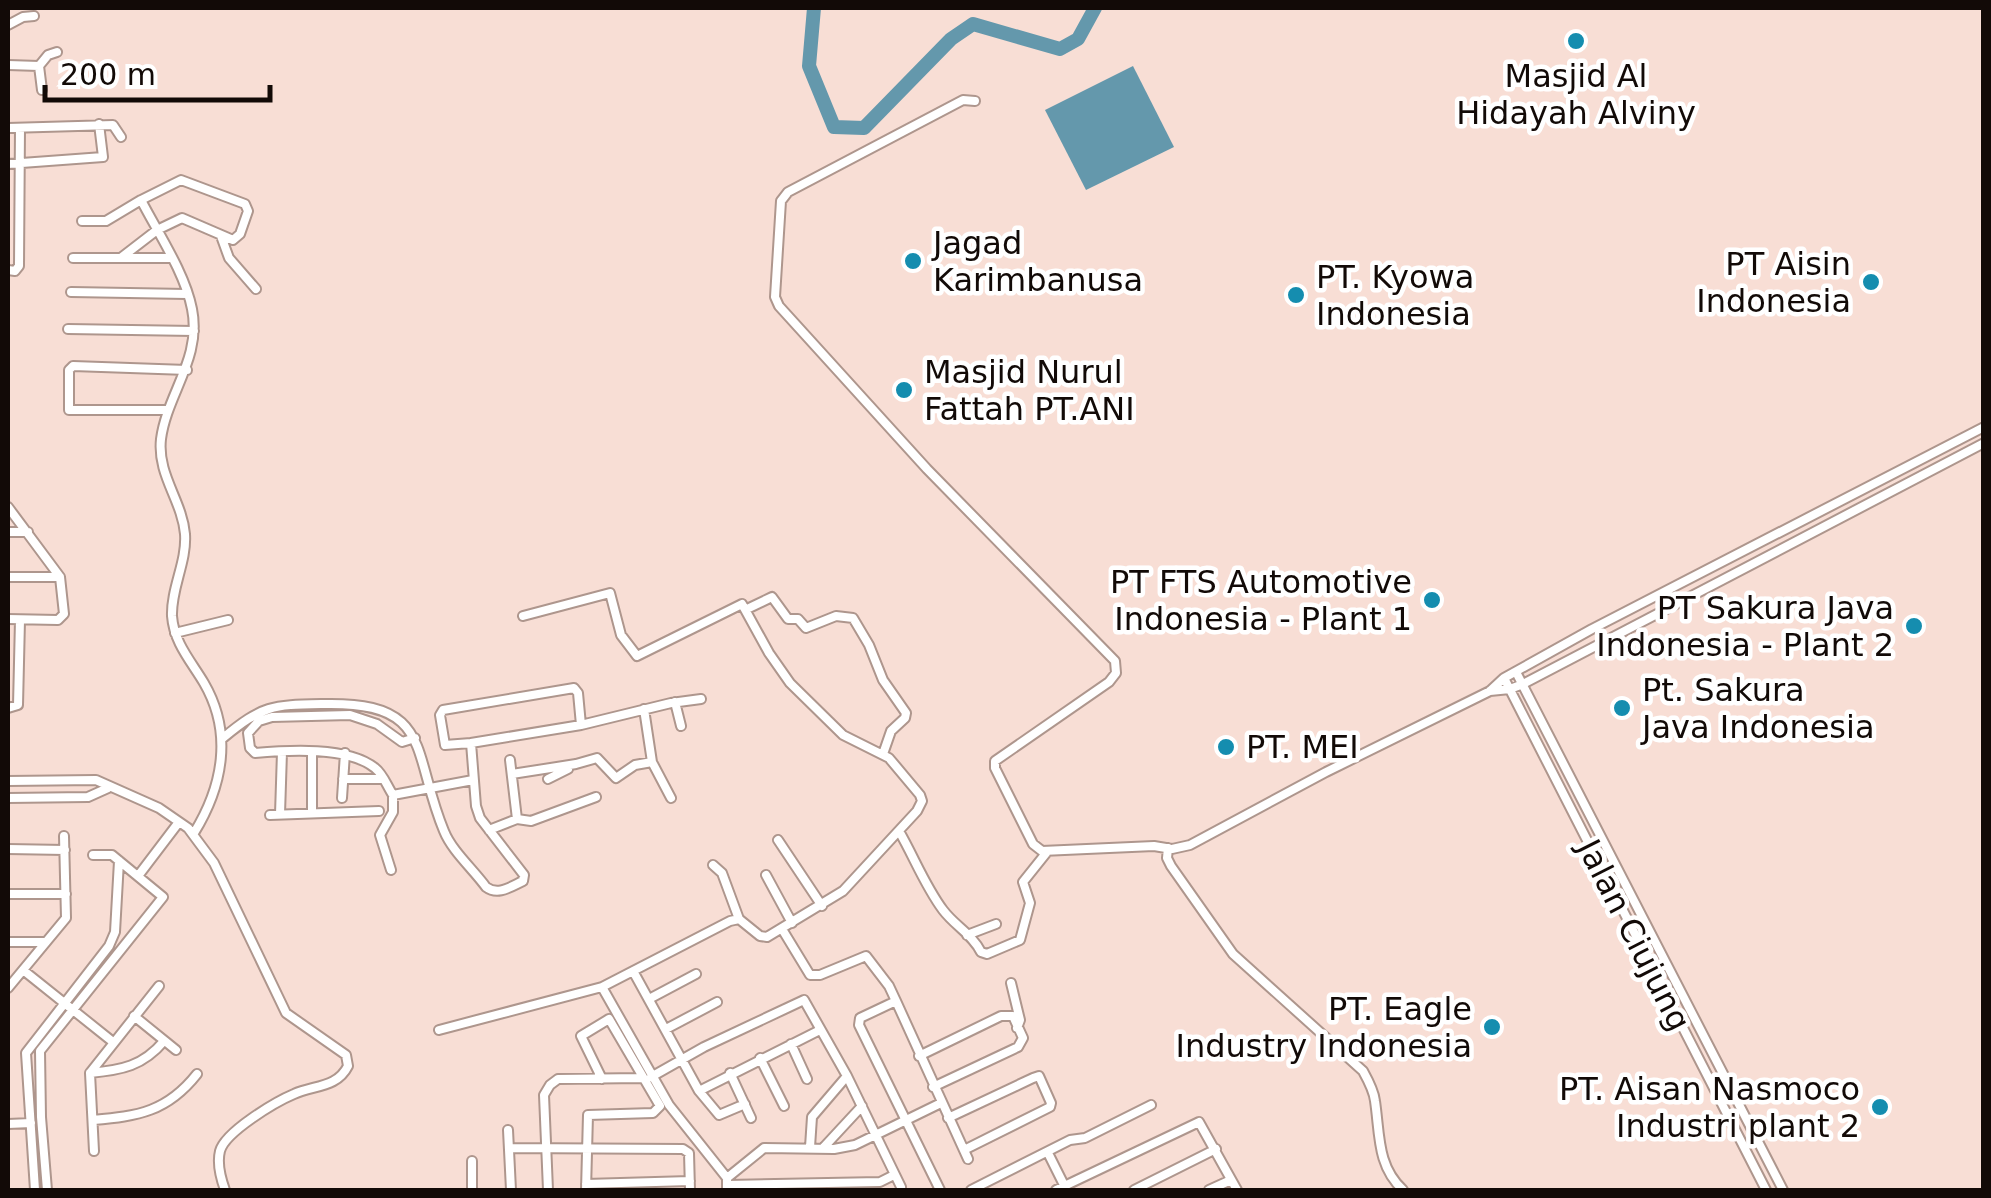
<svg xmlns="http://www.w3.org/2000/svg" width="1991" height="1198" font-family="'DejaVu Sans',sans-serif">
<rect width="100%" height="100%" fill="#f8ded5"/>
<path fill="#6498ac" d="M1133 66 1174 147 1086 190 1045 110Z"/>
<g fill="none" stroke-linecap="round" stroke-linejoin="round">
<path stroke="#6498ac" stroke-width="14" d="M814 8 809 66 834 127 864 128 951 39 973 24 1060 49 1078 39 1095 8"/>
<g stroke="#ae968d" stroke-width="12">
<path id="minor" d="M8 25 23 17 34 16
M8 65 39 66 48 55 57 52
M39 66 42 90
M975 101 963 100 788 192 781 201 775 297 779 306 927 469 1115 661 1116 673 1109 682 995 761V768L1033 844 1042 851 1154 846 1172 849 1190 845 1326 772 1490 691 1504 678 1592 629 1984 427
M8 128 113 125 121 137
M8 164 103 157 99 124
M82 221H106L141 200C158 233 185 273 192 309 202 358 167 394 161 439 157 475 182 500 185 534 187 562 171 588 172 616 174 643 191 661 204 683 233 733 223 786 194 833
M221 236 229 258 256 289
M122 257 157 230 182 218 233 240 240 234 248 211 245 204 181 180 141 200
M73 258H171
M8 270 15 271 19 266 20 128
M71 292 187 294
M68 329 194 331
M167 410H69V370L73 366 187 370
M8 507 60 577 64 614 58 620 8 619
M8 532H28
M8 577H60
M747 609 772 597 788 619H798L806 628 836 616 853 618 869 645 883 680 906 713 905 718 891 731 883 754
M523 616 610 593 621 635 637 656 742 604 769 653 790 683 843 735 889 758 920 795 922 801 917 811 843 891 767 937 760 936 739 919 730 921 602 987 669 1105 727 1178
M175 633 228 620
M1516 672 1783 1190
M1504 678 1766 1190
M1490 691 1510 689 1523 684 1984 443
M675 702 681 726
M8 708 18 705 20 620
M644 709 652 762 671 798
M581 725 671 703 701 699
M223 738C263 705 272 705 322 704 434 701 411 752 444 831 452 851 473 869 486 887 498 896 510 887 523 881L524 875 480 818 476 806 471 743 581 725 578 693 574 688 443 710 440 715 445 745 471 743
M415 738 402 742 377 724 350 715 272 717 259 721 248 733 250 748 255 753C288 750 348 746 375 768 383 774 387 786 393 795L473 780
M512 774 576 764 597 758 616 778 635 765 652 762
M343 779H383
M548 779 568 769
M8 781 96 780 159 808 188 828 214 863 286 1013 346 1055 348 1066C337 1088 314 1085 294 1094 275 1102 225 1132 220 1151 217 1163 221 1179 225 1190
M8 798 88 797 108 788
M342 798 345 753
M312 813V753
M280 814 282 752
M270 815 379 811
M517 819 531 821 596 797
M489 830 517 819 510 760
M899 831C914 857 925 886 943 910 955 926 972 934 981 952L987 954 1020 940 1030 903 1023 882 1047 852
M778 840 822 906
M1168 848 1167 858 1171 866 1233 954 1363 1071C1368 1080 1374 1091 1375 1101 1380 1135 1377 1166 1403 1190
M8 849 65 850
M713 865 722 873 739 919
M391 870 380 835 393 812V795
M766 875 792 923
M138 876 179 822
M8 894H66
M782 929 810 975H820L866 956 889 986 896 1001
M967 935 996 924
M8 942H45
M23 970 113 1042
M633 971 699 1091 719 1115 745 1104
M1011 983 1020 1020 1017 1028
M8 988 66 918 64 836
M649 999 696 974
M134 1016 176 1050
M666 1029 717 1002
M439 1030 602 987
M791 1044 807 1079
M919 1056 1001 1016H1013L1023 1038 1018 1047 933 1087
M760 1058 784 1106
M90 1073C122 1070 143 1066 164 1041
M730 1073 751 1118
M651 1077 704 1047 804 1000 847 1076 901 1187
M699 1091 820 1030
M948 1118 1033 1078 1039 1076 1051 1103 1050 1107 964 1150
M93 1120C138 1116 167 1112 197 1074
M8 1124 31 1123
M508 1130 511 1190
M810 1147 812 1117 847 1076
M824 1147 862 1106
M510 1148 683 1149 689 1153 690 1190
M94 1151 90 1073 159 986
M1048 1153 1066 1189
M472 1161V1190
M586 1184 690 1181
M727 1185 880 1182 894 1175
M35 1190 26 1053 109 946 115 932 119 861
M47 1190 41 1117 40 1051 163 897 112 855H93
M548 1190 544 1095 550 1085 558 1079 642 1078
M586 1190 588 1115 653 1113 660 1106 609 1019 581 1036 602 1079
M727 1190V1178L764 1148 834 1149 855 1145 941 1103
M940 1190 859 1025 860 1018 896 1001 968 1159
M971 1190 1070 1140 1085 1138 1151 1105
M1056 1190 1199 1122 1237 1190
M1134 1190 1216 1149
M1209 1190 1231 1180"/>
</g>
<use href="#minor" stroke="#fff" stroke-width="8"/>
</g>
<g fill="#158daf" stroke="#fff" stroke-width="4">
<circle cx="1576" cy="41" r="10"/>
<circle cx="913" cy="261" r="10"/>
<circle cx="1871" cy="282" r="10"/>
<circle cx="1296" cy="295" r="10"/>
<circle cx="904" cy="390" r="10"/>
<circle cx="1432" cy="600" r="10"/>
<circle cx="1914" cy="626" r="10"/>
<circle cx="1622" cy="708" r="10"/>
<circle cx="1226" cy="747" r="10"/>
<circle cx="1492" cy="1027" r="10"/>
<circle cx="1880" cy="1107" r="10"/>
</g>
<g text-anchor="middle" dominant-baseline="central" stroke-width="9" stroke-linejoin="round" paint-order="stroke">
<g font-size="32" fill="#120a07" stroke="#fff" text-anchor="start">
<text x="1576" y="76" text-anchor="middle">Masjid Al<tspan x="1576" dy="37">Hidayah Alviny</tspan></text>
<text x="933" y="243">Jagad<tspan x="933" dy="37">Karimbanusa</tspan></text>
<text x="1851" y="264" text-anchor="end">PT Aisin<tspan x="1851" dy="37">Indonesia</tspan></text>
<text x="1316" y="277">PT. Kyowa<tspan x="1316" dy="37">Indonesia</tspan></text>
<text x="924" y="372">Masjid Nurul<tspan x="924" dy="37">Fattah PT.ANI</tspan></text>
<text x="1412" y="582" text-anchor="end">PT FTS Automotive<tspan x="1412" dy="37">Indonesia - Plant 1</tspan></text>
<text x="1894" y="608" text-anchor="end">PT Sakura Java<tspan x="1894" dy="37">Indonesia - Plant 2</tspan></text>
<text x="1642" y="690">Pt. Sakura<tspan x="1642" dy="37">Java Indonesia</tspan></text>
<text x="1246" y="747">PT. MEI</text>
<text x="1472" y="1009" text-anchor="end">PT. Eagle<tspan x="1472" dy="37">Industry Indonesia</tspan></text>
<text x="1860" y="1089" text-anchor="end">PT. Aisan Nasmoco<tspan x="1860" dy="37">Industri plant 2</tspan></text>
</g>
<g font-size="32" fill="#120a07" stroke="#fff">
<text transform="translate(1634 935) rotate(63)">Jalan Ciujung</text>
</g>
</g>
<rect width="1991" height="1198" fill="none" stroke="#120a07" stroke-width="20"/>
<path d="M45 85v15h225v-15" fill="none" stroke="#120a07" stroke-width="5"/>
<text x="60" y="85" font-size="30" fill="#120a07" stroke="#ffffff" stroke-width="8" paint-order="stroke">200 m</text>
</svg>
